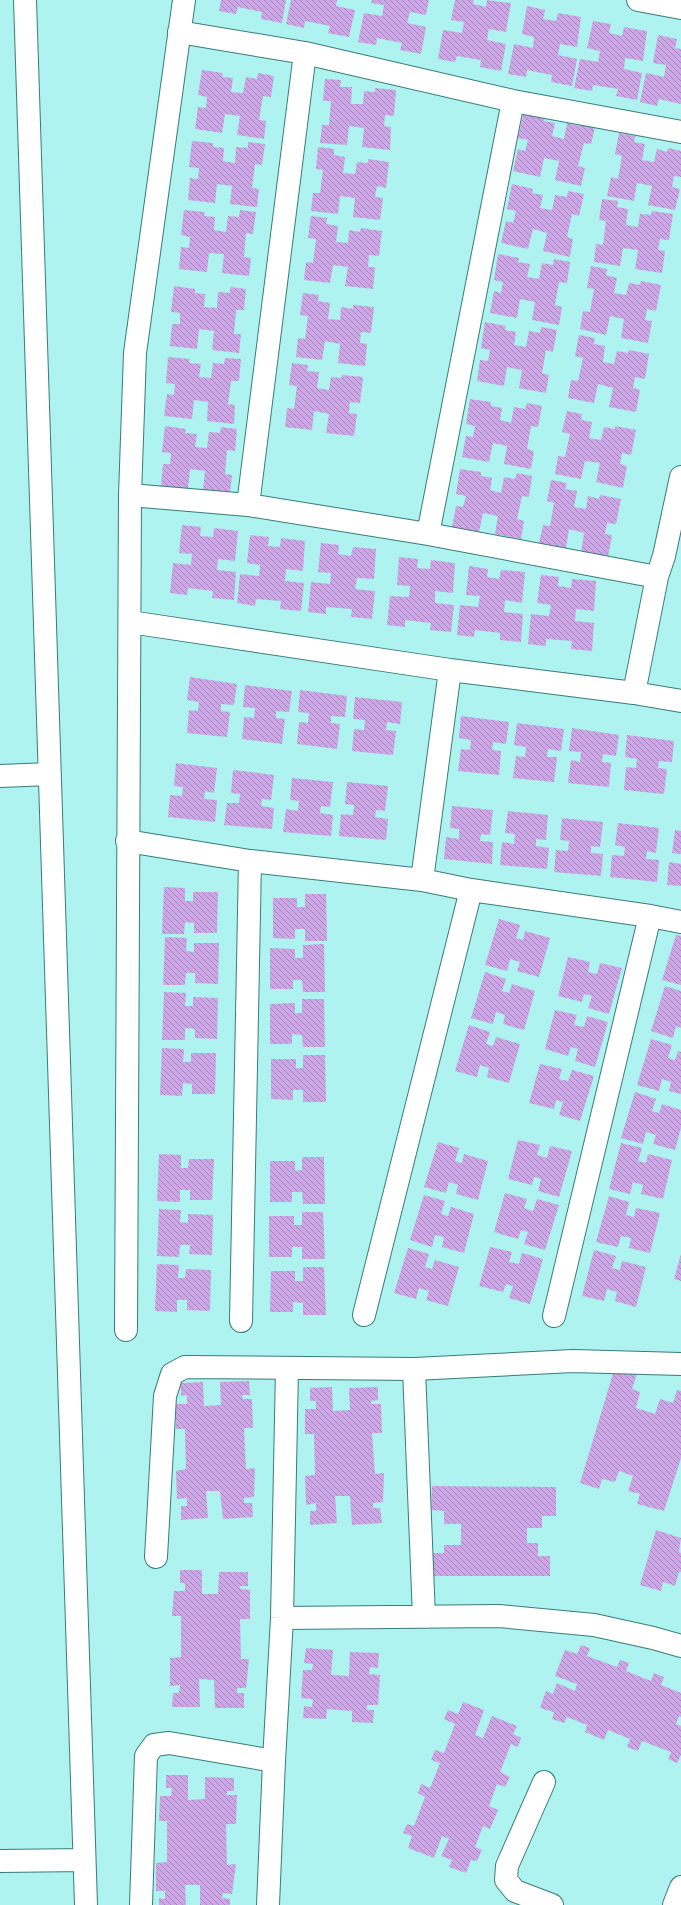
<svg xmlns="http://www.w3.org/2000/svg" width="681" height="1905" font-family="Ubuntu,sans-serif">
<defs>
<pattern id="building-back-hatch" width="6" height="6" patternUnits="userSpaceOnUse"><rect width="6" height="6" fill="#cda7e6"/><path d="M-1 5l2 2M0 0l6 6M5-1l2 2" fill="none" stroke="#a588bb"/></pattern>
</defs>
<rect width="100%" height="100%" fill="#aef3ef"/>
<path fill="url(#building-back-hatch)" d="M221 0H286L282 23 261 19 262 12 238 7 236 14 219 11Z
M291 0H337L336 6 355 10 349 37 328 33 330 26 305 21 304 28 286 24Z
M372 0H429L426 15 410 12 407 23 426 27 421 54 400 50 402 43 377 38 376 45 358 42 364 13 382 16 384 5 371 3Z
M455 0H474L473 4 486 7 487 0 511 3 506 32 489 29 487 40 506 44 501 71 480 67 481 60 457 56 455 62 438 59 443 30 462 33 464 22 451 20Z
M527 6 545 10 543 19 556 21 558 13 581 17 577 47 560 44 558 55 577 59 572 86 551 82 552 75 527 70 526 77 508 74 514 44 533 48 534 37 522 34Z
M593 21 611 24 609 33 622 36 624 27 647 31 643 61 625 58 624 69 642 73 637 100 616 96 618 89 593 85 592 91 574 88 580 59 598 62 600 51 587 48Z
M658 35 677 39 675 48 681 49V104L659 99 657 106 640 102 646 73 664 77 666 65 653 63Z
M202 70 223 73 222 77 233 78 231 92 243 93 246 77 257 79 258 73 274 76 271 97 263 96 259 120 266 121 264 139 237 135 240 116 225 114 222 133 195 129 198 107 206 108 207 97 198 95Z
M325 79 341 80 340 87H352L351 104H363L364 91 375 92V88L396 90 394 116 385 115 384 126 391 127 390 150 362 147 364 128 349 126 347 145 320 143 322 125H329L331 101H323Z
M524 112 545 117 544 121 555 123 552 136 564 139 567 123 579 126 580 120 596 123 591 144 584 143 578 166 585 168 581 186 555 180 559 161 544 158 540 177 513 171 518 149 525 151 528 140 518 138Z
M619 133 635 136 634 142 645 144 642 160 654 162 657 149 667 152 668 148 681 151V177L674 176 672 187 680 189 675 210 648 205 652 186 637 183 634 201 607 196 611 177 618 179 622 156 615 154Z
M192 141 213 143V147L224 148 223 161 235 163 236 147 248 148V142L265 144 262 165 255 164 252 188 259 189 257 207 230 204 232 186 217 184 215 203 188 200 190 178 198 179 199 168 189 167Z
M318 147 334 149V155L345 157 343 173 355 174 357 162 368 163V159L389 162 386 188 377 186 375 197 383 198 380 220 353 217 355 198 340 196 338 214 311 211 313 193H320L323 170 316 169Z
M512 184 533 189 532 193 543 195 540 208 552 210 555 195 567 197 568 191 584 194 579 216 572 214 567 237 573 239 570 257 543 251 547 233 533 229 528 249 501 243 506 221 513 223 516 211 507 209Z
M602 199 618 201 617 207 628 209 626 225 638 227 640 214 651 215 652 211 673 214 669 240 660 239 658 250 665 251 662 273 635 269 638 250 623 248 620 266 594 262 596 244 603 245 606 221 599 220Z
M184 210 205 212 204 216 215 217 214 230 226 232 228 216 239 217 240 210 256 212 253 234 246 233 244 257 251 258 249 276 222 273 224 254 209 253 207 272 179 269 181 247 189 248 190 237 181 235Z
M311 216 327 218 326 224 338 226 336 242 348 243 349 230 360 232 361 228 382 231 379 256 369 255 368 267H375L373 289 345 286 348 267 333 265 330 283 304 280 306 262 313 263 316 239 308 238Z
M498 254 519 258 518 262 530 264 527 277 539 279 542 263 553 265 554 259 570 262 567 283 559 282 555 305 562 307 559 325 532 320 535 302 520 299 517 318 490 313 494 291 501 293 503 282 494 280Z
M591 266 607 269 606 275 617 278 614 293 626 295 629 283 640 285 641 281 661 285 656 311 647 309 645 320 652 321 648 343 621 338 624 319 610 316 606 335 580 329 583 311 590 312 594 289 587 288Z
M174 286 195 289V293L205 294 204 307 217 308 218 292 230 293V287L246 289 244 310H236L234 334H241L239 353 212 350 214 331 199 329 197 349 170 346 172 324H180V313L171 312Z
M303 293 319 295 318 301 330 303 328 319 340 320 341 307 353 309V305L374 307 371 333 361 332 360 343 367 344 365 366 338 363 340 344 325 341 322 360 296 357 298 338 305 339 308 316 300 315Z
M485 322 506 326 505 330 516 332 514 345 526 347 529 331 540 333 541 327 557 330 553 352 546 350 542 373 549 375 546 393 519 388 522 370 507 367 504 386 477 381 480 360 488 361 490 350 481 348Z
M579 335 595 338 594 344 605 346 603 362 614 364 617 351 628 353 629 350 649 354 645 379 635 377 633 388 640 390 636 412 609 407 613 388 598 384 594 403 568 398 571 380 578 381 583 358 575 356Z
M168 357 190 359 189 363 201 364 199 377 211 378 213 363 224 364 225 358 241 359 239 381H231L228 404 235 405 234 424 207 421 208 402 194 400 192 419 164 416 167 394 174 395 175 384 166 383Z
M292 363 308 365 307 371 319 372 317 388 329 390 331 377 341 378 342 375 363 377 360 403 350 402 349 413 357 414 354 436 326 433 329 414 314 411 312 430 285 427 287 408 294 409 297 386 289 385Z
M470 399 491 402V406L502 408 500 420 511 423 514 407 525 409 527 403 542 406 538 427 531 426 527 449 534 451 531 469 504 464 507 446 493 443 489 462 462 457 466 436 473 437 475 426 466 424Z
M567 411 582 414 581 420 592 422 589 438 601 440 604 427 615 429V426L636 430 631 455 622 453 620 464 627 466 623 488 596 482 600 463 585 461 581 479 555 474 558 456 565 457 570 434 562 432Z
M165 426 186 429 185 433 197 434 195 447 207 448 209 432 220 433 221 427 237 429 235 451 227 450 225 474 232 475 230 493 203 490 205 471 190 469 188 489 161 486 163 464H170L171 453 162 452Z
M460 469 481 472V476L492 478 490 490 501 493 504 477 515 479 517 473 532 476 529 497 522 496 517 519 524 521 521 539 495 534 498 516 483 513 479 532 452 527 456 506 463 507 466 496 456 494Z
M551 480 567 483 565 489 577 491 574 507 586 509 588 496 599 499 600 495 621 499 616 524 607 523 605 534 612 535 608 557 581 552 584 533 569 529 566 548 539 543 543 525 550 526 554 503 547 501Z
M182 525 201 527 200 536 213 537 214 528 238 531 235 561 218 559 217 570 236 572 234 600 212 598 213 591 188 588 187 595 170 593 173 563 191 565 192 554 179 553Z
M250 535 269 537 268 546 280 547 281 538 305 541 303 571 286 569 285 581 304 583 301 611 280 609 281 601 256 599 255 606 237 603 240 574 259 576 260 565 247 563Z
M321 543 339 545 338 554 351 556 353 547 376 549 374 579 357 578 355 589 375 591 372 619 351 617 352 609 326 607V614L308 612 311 582 330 584 331 573 318 572Z
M399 557 418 559 417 568 430 569 431 560 455 563 453 593 435 591V603L454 605 451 632 430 630 431 623 405 620V627L387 625 390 596 409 597 410 586 397 585Z
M469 566 488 569 487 577 499 579 501 570 525 572 522 603 505 600 504 612 523 614 521 642 500 640V633L475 630 474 637 457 635 460 605 478 607 480 596 466 595Z
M541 575 559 577 558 586 571 588 572 579 596 581 594 611 576 609 575 621 594 623 592 651 571 649 572 641 546 639V646L528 644 531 614 549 616 551 605 537 603Z
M190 677 237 684 234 705 221 704V711L230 712 227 737 187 733 189 710 198 711 199 702 187 700Z
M245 685 292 691 289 712 276 711V718L285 719 282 744 242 739 244 717 254 718 255 708 243 707Z
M300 690 347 696 345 717 331 716V723L340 724 337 749 297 744 299 722 308 723 309 713 298 712Z
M355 697 402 702 400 724 387 722 386 730 396 731 393 755 352 751 354 729 364 730 365 720 353 719Z
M461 716 509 722 506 744 493 742 492 750 501 751 499 775 458 771 461 749 470 750 471 740 459 738Z
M517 723 564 729 561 751 548 749 547 757H557L554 782 513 778 516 756 525 757 526 747 514 745Z
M572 728 619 735 616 756 603 754 602 762 611 763 609 787 568 783 571 760 580 762 581 752 569 751Z
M627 735 674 741 672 762 659 761 658 768 667 769 664 794 624 790 626 767 636 768 637 759 625 757Z
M176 763 217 768 214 793 205 791 204 799 217 800 215 822 168 817 170 795 182 796 183 787 174 786Z
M233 770 274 775 271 800 262 799 261 806 274 808 272 829 224 825 227 803H239L240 794 231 793Z
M292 778 333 782 330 807 321 806 320 813 333 815 331 836 283 832 286 809 298 811 299 801 290 800Z
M347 782 388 786 385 811 376 810 375 817 388 819 386 840 339 836 341 814 353 815 354 805 345 804Z
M452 806 493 810 490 835 481 834 480 841 493 842 492 864 444 859 446 837 459 839V829L450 828Z
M508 811 548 815 546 840 536 839V846L549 848 547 869 500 865 502 842 514 844 515 834 505 833Z
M562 818 603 822 600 847 591 846V853L603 854 601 876 554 872 556 850 568 851 569 841 560 840Z
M618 823 659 828 656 853 647 851 646 859 659 860 657 882 610 877 612 855 624 856 625 847 615 845Z
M675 830 681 831V854L672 853Z
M669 862 681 864V886L667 885Z
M164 887 185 888V901H193V892H218L217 933H194V923L185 922 184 934H162Z
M305 894H326L327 941H305V929H295V939L273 938V898H297V907H305Z
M499 919 520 925 516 938 523 940 525 931 550 938 539 977 517 971 520 962 510 959 507 971 485 965Z
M676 935 681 936V985L662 980Z
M165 937 187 938 186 951 194 952V943H219L218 984 195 983V973H186L185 985H163Z
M324 944 325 992H303L302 980H293V989H270V948L295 949V958H303V945Z
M568 957 590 962 588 972 597 974 600 963 622 968 609 1014 588 1008 592 996 584 994 582 1002 558 996Z
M485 972 506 979 502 991 509 993 512 984 535 991 524 1030 503 1024 505 1015 496 1012 493 1024 471 1018Z
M665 986 681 991V1028L676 1026 673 1038 651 1031Z
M164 992 186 993 185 1006H193V997L218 998 217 1039 195 1038V1029L185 1028V1040H162Z
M302 999H324L325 1047H303L302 1035 292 1034V1044H270V1004L295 1003V1013H302Z
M555 1010 577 1015 574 1025 584 1027 587 1016 608 1022 595 1067 575 1061 578 1049 571 1047 568 1056 545 1049Z
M469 1025 490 1032 486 1044 493 1046 496 1037 520 1044 509 1083 487 1077 489 1068 480 1065 477 1077 455 1071Z
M651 1039 672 1045 668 1058 675 1060 678 1051 681 1052V1094L669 1091 671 1082 662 1079 659 1091 637 1085Z
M162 1048 184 1049 183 1062H191V1053H216L215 1094H192V1084L183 1083 182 1096 160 1095Z
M303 1055H325L326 1102H303V1090H293V1100L271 1099V1059H296V1068H303Z
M540 1064 562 1069 559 1079 568 1081 572 1070 594 1076 580 1121 559 1115 563 1102 556 1100 554 1109 529 1103Z
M635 1092 656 1099 652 1111 659 1113 662 1104 681 1110V1128L675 1150 653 1144 656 1135 646 1132 643 1144 621 1138Z
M518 1140 540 1145 537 1155 547 1158 550 1146 572 1151 559 1197 538 1191 541 1179 534 1177 532 1185 508 1179Z
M438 1142 459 1148 455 1161 462 1163 464 1154 488 1161 478 1200 456 1194 458 1185 449 1182 446 1193 424 1187Z
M621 1143 642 1148 638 1161 646 1163 648 1154 672 1160 663 1199 641 1194 643 1185 633 1182 630 1194 609 1189Z
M159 1154 181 1155V1168H188L189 1159H214L212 1200H190V1190H180V1202L157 1201Z
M302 1157H324L325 1204H303L302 1192H292V1202H270V1161H295V1171L302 1170Z
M505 1193 527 1199 524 1208 533 1211 537 1199 559 1205 545 1250 524 1244 528 1232 521 1230 518 1239 494 1232Z
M424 1195 445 1201 441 1214 448 1216 451 1207 474 1214 464 1253 442 1247 444 1237 435 1235 432 1247 410 1240Z
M609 1196 629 1202 626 1215 634 1217 636 1208 660 1213 650 1253 629 1248 631 1238 621 1236 618 1247 596 1242Z
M159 1209 181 1210 180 1222 188 1223V1214L213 1215 212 1255 189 1254 190 1245H180L179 1257 157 1256Z
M302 1212H323L325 1259H302V1247H292V1257H269V1216H294V1225H302Z
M490 1247 512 1252 509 1262 519 1264 522 1253 543 1259 530 1304 509 1298 513 1286 506 1284 503 1292 479 1286Z
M408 1248 429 1254 425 1267 432 1269 435 1260 459 1267 448 1306 426 1300 429 1291 419 1288 416 1299 394 1293Z
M594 1250 616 1256 612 1268 620 1270 622 1261 646 1267 636 1307 615 1301 617 1292 607 1289 604 1301 582 1296Z
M681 1254V1281L674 1279Z
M157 1264 179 1265 178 1278H185L186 1269 211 1270 210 1311 187 1310V1300H177V1312L155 1311Z
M303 1267H324L326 1315H303V1303L293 1302V1312H270L271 1271H295V1281H303Z
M615 1367 637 1374 632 1389 640 1392 636 1408 655 1414 660 1399 673 1403 677 1390 681 1391V1458L664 1511 637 1504 640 1494 628 1491 633 1476 619 1471 615 1482 602 1479 599 1489 580 1483Z
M249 1381 250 1395H242L243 1399H252L253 1428H244L246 1469 255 1468 254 1497 244 1498V1503H252L253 1517 223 1519 220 1491H206L208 1518 181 1520V1506H187V1498L177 1499 176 1471 186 1469 185 1429H176V1404H187V1395L181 1396V1383L203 1382 204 1406 221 1405 220 1382Z
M332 1387 333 1411 350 1410 349 1388 378 1387V1400L371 1401V1404H381L382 1433H372L375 1474 384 1473 383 1502 373 1503V1508H380L382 1523 352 1525 350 1496H335L337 1523 310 1525V1511H316V1503L306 1505 305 1476 315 1475 314 1434H305V1409H316V1401H310V1388Z
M432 1486 556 1487V1516H542V1528H527V1543H538V1556H550V1576H428V1553H444V1545H461V1524H444V1511L431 1510Z
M656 1530 681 1538 679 1552 681 1553V1572H679L675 1586 663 1582 661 1591 640 1585Z
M180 1570H202V1594H218L219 1572H248V1586H240V1589L250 1590V1619H240L241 1659H249L246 1688H237V1693H244V1708H215L214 1680 199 1679 200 1707H172L173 1693H179L180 1685 170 1686V1658L181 1657V1616H172L174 1591H185V1583H180Z
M581 1645 590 1648 587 1656 617 1667 620 1660 629 1663 626 1671 651 1681 654 1673 664 1677 661 1685 681 1693V1717L679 1716 676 1724 681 1726V1755L677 1763 668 1759 671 1752 642 1741 638 1751 627 1747 630 1739 608 1730 604 1740 585 1732 587 1725 567 1717 564 1723 552 1719 554 1712 540 1708 546 1691 553 1694 557 1683 575 1691 577 1684 555 1676 565 1650 577 1654Z
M306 1648 333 1650 331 1675 349 1676 350 1652 379 1653 378 1668 370 1667 369 1674 380 1675 378 1705H367V1710H374L373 1723 352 1722V1711L327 1709 326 1719 303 1718 304 1706 312 1707 313 1699 301 1698 303 1670H312L313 1664 304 1663Z
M463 1702 484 1710 475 1735 483 1738 492 1716 517 1726 513 1734 521 1738 518 1747 511 1744 500 1772 510 1777 505 1787 497 1784 489 1806 498 1810 490 1829 483 1826 475 1847 482 1850 477 1861 471 1860 466 1873 449 1867 452 1860 441 1856 449 1839 442 1836 434 1858 408 1848 412 1836 403 1833 407 1824 414 1826 425 1797 418 1793 421 1784 430 1788 440 1763 431 1760 435 1750 444 1753 455 1724 444 1719 448 1710 458 1714Z
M166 1775H188V1800L205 1799V1777L234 1778V1791H227V1795H237L236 1824H226L227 1865 236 1864 232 1894 223 1893 222 1898 230 1899V1905H200V1885H185L186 1905H159V1898L165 1899V1891H156V1863L167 1862V1821H159L160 1796H171L172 1788H166Z"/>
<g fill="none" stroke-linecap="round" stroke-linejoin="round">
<g stroke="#377c79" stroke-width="24">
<path id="street" d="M25 0 86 1905
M638 0 681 8
M179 32 305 53 513 101 681 132
M130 495 248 505 428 534 657 577
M248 505 305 53
M428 534 513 101
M130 622 450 670 634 693 681 701
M634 693 657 577 664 556 681 477
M0 776 50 774
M127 841 250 861 422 880 471 890 650 916 681 922
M422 880 450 670
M364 1315 471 890
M554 1316 650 916
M241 1321 250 861
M126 1330 130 495 135 353 184 0
M414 1369 424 1617
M156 1557 165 1396 172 1374 185 1367 414 1369 573 1361 681 1364
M282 1618 499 1616 594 1625 653 1638 681 1646
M544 1782 507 1866 506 1880 515 1891 552 1905
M0 1861 84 1860
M141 1905 146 1756 154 1745 169 1743 274 1761
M268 1905 274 1761 282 1618 287 1368
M674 1905 681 1887"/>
</g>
<use href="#street" stroke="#fff" stroke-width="22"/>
</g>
</svg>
